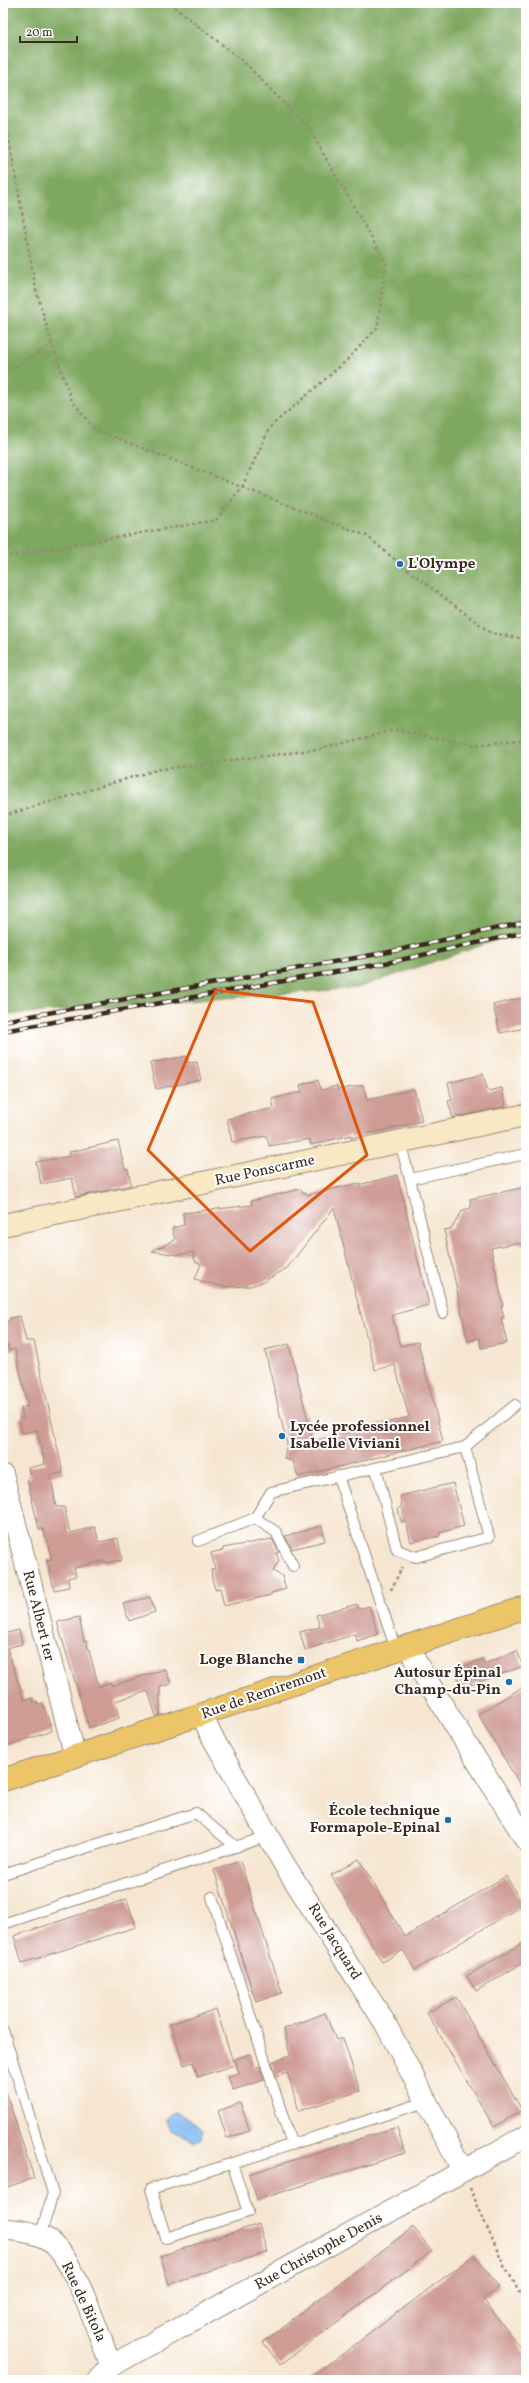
<svg xmlns="http://www.w3.org/2000/svg" width="529" height="2383" font-family="Vollkorn,serif">
<rect width="100%" height="100%" fill="#fff"/>
<filter id="ink" filterUnits="userSpaceOnUse"><feTurbulence type="fractalNoise" baseFrequency=".025" numOctaves="2"/><feDisplacementMap in="SourceGraphic" scale="8" xChannelSelector="R" yChannelSelector="G"/><feConvolveMatrix kernelMatrix="1 2 1 2 8 2 1 2 1" color-interpolation-filters="sRGB"/></filter>
<filter id="wash" filterUnits="userSpaceOnUse"><feTurbulence type="fractalNoise" baseFrequency=".012" numOctaves="4" result="noise"/><feDisplacementMap in="SourceGraphic" scale="16" xChannelSelector="R" yChannelSelector="G"/><feGaussianBlur stdDeviation="0.9" result="paint"/><feColorMatrix in="noise" values="0 0 0 0 0 0 0 0 0 0 0 0 0 0 0 0 0 1.4 0 .05"/><feComposite in="paint" operator="in"/></filter>
<g filter="url(#wash)">
<rect width="100%" height="100%" fill="#f6e6d1"/>
<path fill="#7ea75f" stroke="#5c683e" d="M3 3H526V930L357 988 3 1015Z"/>
<path fill="#82bcf3" stroke="#5e7388" d="M174 2112C179 2112 200 2126 203 2130L202 2137 195 2142 171 2130 166 2119Z"/>
<g id="blocks">
<path fill="#cf9c96" d="M521 998 526 1018V1028L500 1033 493 1005Z
M187 1056 188 1063 197 1062 201 1080 156 1089 150 1063Z
M483 1074 488 1091 502 1088 506 1106 453 1118 448 1101 452 1100 448 1083Z
M318 1080 321 1090 337 1086 338 1090 363 1085 367 1100 414 1089 422 1121 351 1138V1135L311 1145 310 1139 269 1146 267 1136 232 1142 227 1119 274 1108 272 1099 302 1092 300 1085Z
M118 1141 125 1169H128L131 1185 76 1197 72 1178 41 1184 36 1162 70 1156 69 1152Z
M397 1175 429 1305 392 1315 400 1346 418 1342 443 1441 298 1477 293 1461 284 1459 287 1444 265 1350 289 1344 313 1441 409 1417 395 1365 375 1370 334 1208 287 1268 263 1282 250 1286 224 1287 195 1279 201 1264 195 1261 193 1252 178 1255 152 1251 175 1240 172 1228 184 1225 183 1213 252 1205 251 1201 301 1189 302 1193H306L307 1195 358 1183 359 1185Z
M526 1187V1246L517 1243 491 1248 503 1306H501L504 1318H501L507 1343 481 1348 479 1338 468 1341 444 1230 451 1229 463 1210 471 1208 470 1199Z
M20 1316 26 1341H34L63 1473 51 1475 56 1507H64L70 1533 95 1527 99 1542 118 1538 122 1560 105 1563 104 1561 74 1568 76 1576 68 1578 69 1587 54 1590 47 1560 52 1559 43 1529H39L27 1479 30 1478 28 1468 45 1464 37 1430 22 1433 19 1419 23 1418 21 1408 28 1406 15 1349 9 1351 8 1345 3 1346V1323L8 1322 10 1318Z
M453 1483 464 1526 439 1533 440 1536 411 1542 406 1522H401L398 1508 402 1507 400 1496Z
M322 1526 325 1541 292 1549 285 1536Z
M272 1539 279 1552 276 1553 279 1561 273 1571 282 1576 286 1589 271 1593V1595L224 1606 220 1588 215 1589 212 1579 211 1570 215 1569 211 1553 223 1550V1548Z
M150 1597 155 1612 129 1621 123 1604Z
M357 1604 359 1609 369 1606 378 1634 357 1641 355 1634 305 1650 300 1632 320 1627 316 1615Z
M79 1617 84 1641 86 1640 99 1687 111 1683 112 1686 165 1669 171 1684 160 1687V1715L156 1716 148 1691 115 1701 119 1718 89 1728 57 1622Z
M19 1630 22 1644 7 1648 24 1700 33 1698 34 1702 37 1701 38 1705 43 1703 52 1731 3 1747V1634Z
M517 1651 523 1666 471 1685 470 1680 460 1684 455 1670 483 1659 484 1664Z
M526 1685V1795L478 1714Z
M359 1859 405 1937 506 1876 523 1905 415 1970 403 1950 382 1962 331 1875Z
M240 1861 282 1993 256 2002 214 1870Z
M127 1899 136 1927 22 1963 14 1936Z
M526 1941V1961L476 1991 467 1976Z
M456 1997 522 2110 494 2127 427 2013Z
M216 2009 234 2065 198 2077 193 2062 184 2065 170 2024Z
M325 2013 336 2040 343 2038 360 2091 299 2111 287 2072 276 2076 272 2062 290 2055 284 2029Z
M250 2054 254 2068 260 2066 264 2080 233 2090 228 2076 239 2073 235 2059Z
M3 2093H6L34 2178 7 2187 3 2175Z
M240 2103 250 2131 227 2138 218 2111Z
M397 2127 405 2153 257 2200 249 2174Z
M259 2224 267 2252 169 2284 160 2256Z
M413 2227 432 2251 280 2365 263 2342Z
M474 2255 499 2287 483 2299 526 2355V2380H308Z"/>
</g>
</g>
<g filter="url(#ink)">
<use href="#blocks" fill-opacity="0" stroke="#988878" stroke-width="1"/>
<g fill="none" stroke-linecap="round" stroke-linejoin="round">
<g stroke="#988878" stroke-width="12">
<path id="lane" d="M400 1142 410 1179 526 1154
M410 1179 443 1313
M376 1468 397 1550 416 1557 489 1537 465 1447
M338 1476 396 1650
M255 1518 276 1532 293 1566
M198 1541 255 1518 271 1492 465 1447 515 1405
M3 1874 196 1813 236 1847
M212 1897 292 2145
M3 1924 268 1836
M3 2030 53 2193 40 2237
M232 2163 248 2212 166 2238 151 2189 410 2107 426 2102"/>
</g>
<g stroke="#988878" stroke-width="23">
<path id="street" d="M3 1475 75 1756
M409 1646 417 1664 526 1840
M202 1715 211 1735 284 1864 385 2023 463 2171
M3 2229C18 2230 34 2232 47 2239 74 2255 99 2336 111 2366
M98 2380 111 2366 526 2136"/>
</g>
<g stroke="#988878" stroke-width="24">
<path id="secondary" d="M3 1225 526 1115"/>
</g>
<g stroke="#988878" stroke-width="24">
<path id="primary" d="M3 1780 526 1607"/>
</g>
<path stroke="#988878" stroke-width="2.5" stroke-dasharray="3 3" stroke-linecap="butt" d="M3 106 36 290 52 344 72 401 96 430 367 536 400 564 491 633 526 639
M3 128 6 122
M3 368 11 369 52 344
M3 557 216 520 242 487 270 427 345 362 377 328 386 263 309 129 244 62 169 3
M3 816 156 770 320 749 395 730 475 745 526 739
M391 1590 402 1567
M470 2188 504 2266 526 2301"/>
<use href="#lane" stroke="#fff" stroke-width="10"/>
<use href="#street" stroke="#fff" stroke-width="21"/>
<use href="#secondary" stroke="#f8e8c3" stroke-width="22"/>
<use href="#primary" stroke="#edc569" stroke-width="22"/>
<g stroke="#3b2a1e" stroke-width="4.5">
<path id="rail" d="M3 1021 389 952 526 922
M3 1031 391 962 526 932"/>
</g>
<use href="#rail" stroke="#fff" stroke-width="3" stroke-dasharray="9" stroke-linecap="butt"/>
</g>
</g>
<path fill="none" stroke="#df570d" stroke-width="3" stroke-linejoin="round" d="M216 990 313 1002 367 1155 250 1251 148 1150Z"/>
<g fill="#1f6fb2" stroke="#fff" stroke-width="1.5">
<circle cx="400" cy="564" r="4"/>
<circle cx="282" cy="1436" r="4"/>
<rect x="297" y="1656" width="8" height="8" rx="2"/>
<circle cx="509" cy="1682" r="4"/>
<circle cx="448" cy="1820" r="4"/>
</g>
<g text-anchor="middle" dominant-baseline="central" stroke-width="4" stroke-linejoin="round" paint-order="stroke">
<g font-size="15" font-weight="bold" fill="#3b2a1e" stroke="#fff" text-anchor="end">
<text x="408" y="564" text-anchor="start">L'Olympe</text>
<text x="290" y="1427" text-anchor="start">Lycée professionnel<tspan x="290" dy="17">Isabelle Viviani</tspan></text>
<text x="293" y="1660">Loge Blanche</text>
<text x="501" y="1673">Autosur Épinal<tspan x="501" dy="17">Champ-du-Pin</tspan></text>
<text x="440" y="1811">École technique<tspan x="440" dy="17">Formapole-Epinal</tspan></text>
</g>
<g font-size="15" fill="#3b2a1e" stroke="#fff">
<text transform="translate(265 1171) rotate(-12)">Rue Ponscarme</text>
<text transform="translate(38 1616) rotate(76)">Rue Albert 1er</text>
<text transform="translate(264 1694) rotate(-19)">Rue de Remiremont</text>
<text transform="translate(334 1942) rotate(58)">Rue Jacquard</text>
<text transform="translate(319 2252) rotate(-29)">Rue Christophe Denis</text>
<text transform="translate(83 2302) rotate(65)">Rue de Bitola</text>
</g>
</g>
<rect width="529" height="2383" fill="none" stroke="#fff" stroke-width="16"/>
<path d="M20 36v6h57v-6" fill="none" stroke="#3b2a1e" stroke-width="2"/>
<text x="26" y="36" font-size="12" fill="#3b2a1e" stroke="#ffffff" stroke-width="3" paint-order="stroke">20 m</text>
</svg>
